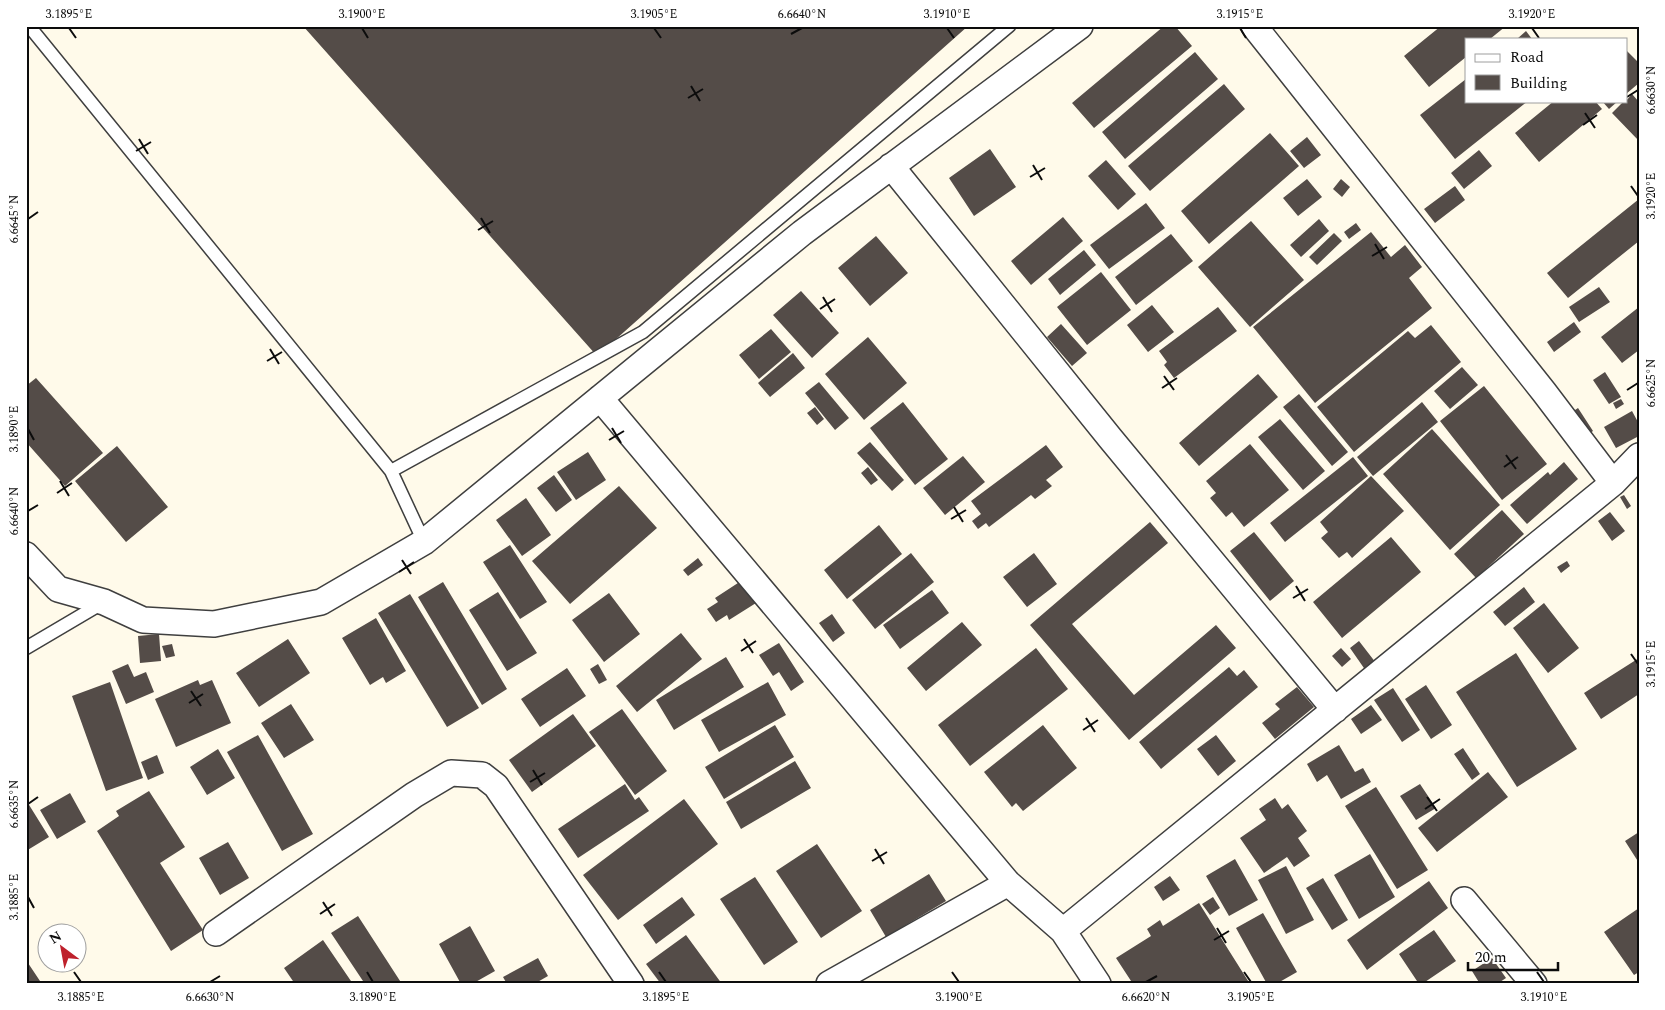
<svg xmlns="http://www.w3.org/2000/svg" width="1665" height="1010" font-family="Spectral,serif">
<rect width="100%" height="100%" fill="#fffaea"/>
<path fill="#544c48" d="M303 26H968L597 356Z
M1164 26H1175L1192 46 1094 128 1072 103Z
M1441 26H1506L1490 39H1466V57L1429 87 1404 56Z
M1526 31 1532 39H1517Z
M1626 50 1639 63V83L1626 94Z
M1195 52 1218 79 1125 159 1102 132Z
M1466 79V101H1528L1455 159 1420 115Z
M1224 84 1245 109 1150 191 1128 166Z
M1632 94 1639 102V141L1612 113 1624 101H1626Z
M1554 101H1595L1602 109 1539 162 1515 133Z
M1602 101H1618L1609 109Z
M1270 133 1299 166 1209 244 1181 211Z
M1307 137 1321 155 1304 168 1290 151Z
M990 149 1016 187 974 216 949 178Z
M1479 150 1492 166 1464 189 1451 173Z
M1106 160 1136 194 1118 210 1088 176Z
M1307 179 1322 197 1298 216 1283 198Z
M1341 179 1350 187 1342 197 1333 189Z
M1455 186 1465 200 1435 223 1424 209Z
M1639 199V241L1568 298 1547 273Z
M1146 203 1165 228 1109 269 1090 245Z
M1063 217 1083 241 1031 285 1011 261Z
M1319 219 1329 231 1301 257 1290 245Z
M1251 221 1304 280 1250 327 1198 267Z
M1356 223 1361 230 1349 239 1344 232Z
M1371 232 1391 257 1405 245 1422 267 1409 278 1432 308 1315 403 1253 327Z
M1334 233 1342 241 1317 265 1309 257Z
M1171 234 1193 261 1136 305 1115 277Z
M876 236 908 273 870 306 838 268Z
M1084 250 1096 265 1060 295 1048 279Z
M1101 272 1131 310 1087 345 1057 307Z
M1599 287 1610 302 1579 322 1569 307Z
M801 291 839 333 812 358 773 315Z
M1152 305 1174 332 1148 352 1127 325Z
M1218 307 1237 331 1174 378 1164 365 1167 362 1159 351Z
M1639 307V350L1622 363 1601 337Z
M1574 322 1581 332 1554 352 1547 342Z
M1061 324 1087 353 1072 366 1047 337Z
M1431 325 1461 362 1354 452 1317 407 1408 331 1415 338Z
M771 329 791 352 759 379 739 355Z
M868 337 907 383 864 420 825 374Z
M793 353 805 368 770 397 758 383Z
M1462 367 1478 385 1450 409 1434 391Z
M1605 372 1621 397 1609 404 1593 380Z
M1258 374 1278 397 1199 466 1179 443Z
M36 378 103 453 65 486 26 442V386Z
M819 382 849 418 835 430 805 393Z
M1484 386 1547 464 1502 500 1440 421Z
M1299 394 1348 452 1332 466 1283 407Z
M1621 399 1624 404 1616 409 1613 403Z
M903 402 948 459 915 485 870 428Z
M1422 402 1438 422 1373 476 1357 457Z
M815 407 824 419 817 425 807 413Z
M1578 408 1593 431 1584 437 1569 414Z
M1632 411 1639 424V436L1616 448 1604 427Z
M1280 419 1325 471 1303 490 1258 437Z
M1432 429 1500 505 1450 550 1383 474Z
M870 442 904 480 892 491 857 453Z
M1250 444 1289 490 1244 527 1232 512 1226 517 1210 498 1216 493 1206 481Z
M1046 445 1063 467 1046 480 1052 486 1035 499 1031 495 989 527 986 523 978 529 972 521 981 514 971 501Z
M117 446 168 507 126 542 75 481Z
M588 452 606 480 576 500 557 472Z
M963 456 985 482 945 515 923 488Z
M1353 457 1368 476 1285 542 1270 523Z
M1564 462 1578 479 1527 524 1510 505 1548 472 1550 475Z
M868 467 878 480 871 485 861 473Z
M554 475 572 500 556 512 537 488Z
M1371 476 1404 511 1352 558 1347 552 1339 558 1321 538 1328 532 1320 522Z
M619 486 657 528 570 604 532 561Z
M1624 495 1631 506 1627 509 1620 497Z
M526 498 551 535 522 556 496 520Z
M1502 510 1524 534 1476 578 1454 554Z
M1610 512 1625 531 1612 541 1598 521Z
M1150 522 1168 543 1072 624 1134 695 1216 625 1236 648 1129 740 1030 625Z
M879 525 902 554 847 599 824 570Z
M1254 532 1294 581 1270 601 1230 551Z
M1391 537 1421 572 1342 638 1313 602Z
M510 545 547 602 520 619 483 562Z
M911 553 934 582 875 629 852 600Z
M1034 553 1057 584 1027 607 1003 577Z
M698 558 703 565 688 576 683 570Z
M1567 561 1570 566 1561 573 1557 567Z
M741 581 756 603 729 620 727 615 716 622 707 609 718 602 715 598Z
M443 582 507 689 482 705 418 597Z
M1524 587 1535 602 1505 626 1493 612Z
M932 590 949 613 900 649 883 625Z
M498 592 537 653 507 671 469 610Z
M609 593 640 634 604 662 572 620Z
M410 594 479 708 447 727 378 613Z
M1544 603 1579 648 1548 673 1513 628Z
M832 614 845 633 833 642 819 623Z
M376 618 406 671 386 683 383 677 370 685 342 638Z
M962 622 982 645 926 691 907 668Z
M681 633 702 659 637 712 616 686Z
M159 634 161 661 140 663 138 636Z
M288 639 310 673 259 707 236 673Z
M1359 641 1376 663 1366 671 1350 648Z
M779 643 804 682 791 691 779 672 773 676 759 655Z
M172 644 175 656 166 658 162 646Z
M1036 648 1068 689 970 766 938 725Z
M1341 648 1351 659 1342 667 1332 656Z
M1516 653 1577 749 1517 787 1456 692Z
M726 657 744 687 674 730 656 700Z
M1639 658V694L1601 719 1584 693Z
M128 664 134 677 146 672 154 692 126 704 112 671Z
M598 664 607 680 599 684 590 669Z
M1229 667 1237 676 1244 670 1258 687 1161 769 1139 742Z
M567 668 586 696 540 727 521 699Z
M198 680 200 685 212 680 231 723 176 747 155 699Z
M110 682 143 778 106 791 72 696Z
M768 682 786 715 719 752 701 720Z
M1426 685 1452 725 1431 739 1405 699Z
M1297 687 1314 707 1275 739 1262 723 1280 709 1275 704Z
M1393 688 1420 730 1402 742 1374 700Z
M291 704 314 740 284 758 261 723Z
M1371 705 1382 720 1361 734 1351 719Z
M622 709 667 771 635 795 589 732Z
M573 714 596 746 532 792 509 760Z
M775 725 794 757 724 799 705 767Z
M1043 725 1077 768 1023 811 1016 803 1012 807 984 772Z
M258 735 313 834 282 851 227 752Z
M1216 735 1236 761 1218 776 1197 749Z
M1339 745 1355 772 1363 768 1371 782 1341 799 1327 775 1317 782 1307 764Z
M1463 748 1480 774 1472 780 1454 754Z
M218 749 235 778 207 795 190 767Z
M157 755 164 773 148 780 141 762Z
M795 761 811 788 741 829 726 802Z
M1488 772 1508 797 1437 852 1418 828Z
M625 784 635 800 639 797 649 811 578 858 558 829Z
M1420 784 1436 808 1416 820 1400 796Z
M1376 787 1428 870 1397 889 1345 806Z
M149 791 185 847 160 863 203 930 171 951 97 831 119 816 116 811Z
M70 793 86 822 57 839 40 810Z
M1275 798 1282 809 1288 804 1307 831 1298 838 1310 856 1294 867 1287 857 1264 873 1240 838 1266 820 1259 809Z
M684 799 718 844 618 920 583 875Z
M26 800 49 837 26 851Z
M1639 832V863L1625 841Z
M228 842 249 878 220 895 199 858Z
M817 844 862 911 821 938 776 871Z
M1370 854 1395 897 1359 919 1334 875Z
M1235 859 1258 900 1229 916 1206 876Z
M1286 866 1314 920 1286 934 1258 880Z
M929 874 946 901 886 937 870 910Z
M1170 876 1180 890 1163 901 1154 887Z
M755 877 798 942 764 965 720 899Z
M1323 878 1348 920 1332 930 1306 888Z
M1429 881 1448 908 1367 970 1347 940Z
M682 897 695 915 656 944 643 925Z
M1213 897 1220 908 1210 915 1202 904Z
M1199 903 1250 984H1133L1116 958 1151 936 1147 929 1160 920 1163 926Z
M1639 908V972L1634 975 1604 932Z
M1263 913 1297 972 1276 984H1267L1236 928Z
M358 916 402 984H365L331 933Z
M470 926 495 971 472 984H461L439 944Z
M1434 930 1456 961 1422 984H1419L1399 954Z
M686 935 722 984H661L646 964Z
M323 940 353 984H295L284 968Z
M538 958 548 976 534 984H507L503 977Z
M1492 958 1506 978 1497 984H1480L1472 971Z
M26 960 40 981 37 984H26Z"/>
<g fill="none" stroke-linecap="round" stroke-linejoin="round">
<g stroke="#3f3f3f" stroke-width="15">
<path id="lane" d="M29 26 391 471 424 542
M391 471 643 332 1009 26
M26 648 104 602"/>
</g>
<g stroke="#3f3f3f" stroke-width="28">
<path id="street" d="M1254 26 1544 392 1613 483
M891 166 1110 438 1335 710
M600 398 1008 883 1063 931 1098 984
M26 555 58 589 104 602 143 620 214 624 321 602 424 542 802 233 1080 26
M1464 900 1534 984
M1063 931 1613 483 1639 456
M216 933 414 795 451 773 482 775 496 786 631 984
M829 984 1008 883"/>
</g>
<use href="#lane" stroke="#fff" stroke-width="12"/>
<use href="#street" stroke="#fff" stroke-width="25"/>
</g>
<path fill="none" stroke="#0c0c0c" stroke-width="2" d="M69 28 76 38M362 28 368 38M654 28 661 38M947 28 954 38M1240 28 1246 38M1532 28 1539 38M791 34 802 28M691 86 700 101M1627 97 1638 90M688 98 703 89M1585 113 1595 128M1583 125 1597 115M139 139 148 154M136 151 151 142M1033 165 1042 180M1030 177 1045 168M1631 186 1638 196M481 218 490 233M28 219 38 212M478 230 493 221M1375 244 1384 259M1372 256 1387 247M823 297 832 312M820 309 835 299M270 349 279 364M267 361 282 352M1164 376 1174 390M1162 388 1177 378M1627 390 1638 383M612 428 621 443M28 429 34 440M609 440 624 431M1506 455 1516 469M1504 467 1518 457M60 481 69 496M57 493 72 483M954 507 963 522M28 511 38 505M951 519 966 510M402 560 411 574M399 572 414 562M1296 586 1305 601M1293 598 1308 589M744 639 753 653M741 651 756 641M1631 654 1638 664M191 691 201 706M189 703 203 694M1086 718 1095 732M1083 730 1098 720M533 770 542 785M530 782 545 773M1427 797 1437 811M28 804 38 797M1425 809 1440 799M875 849 884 864M872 861 887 852M28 897 34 908M323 902 332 916M320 914 335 904M1217 928 1226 943M1214 940 1229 931M74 972 81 982M367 972 373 982M659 972 666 982M952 972 959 982M1244 972 1251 982M1537 972 1544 982M210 982 220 976M1146 982 1157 976"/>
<rect width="1665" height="1010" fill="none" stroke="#ffffff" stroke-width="55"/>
<rect x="1465" y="38" width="162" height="65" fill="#ffffff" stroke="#9e9e9e"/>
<rect x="1475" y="54" width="25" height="8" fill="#ffffff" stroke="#9e9e9e"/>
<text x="1510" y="62" font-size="15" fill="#0c0c0c">Road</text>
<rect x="1475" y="75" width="25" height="15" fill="#544c48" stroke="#9e9e9e"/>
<text x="1510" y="88" font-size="15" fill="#0c0c0c">Building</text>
<g transform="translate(62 948) rotate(328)"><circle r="24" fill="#ffffff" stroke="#9e9e9e"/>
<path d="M0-4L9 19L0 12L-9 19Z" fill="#be212c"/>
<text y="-8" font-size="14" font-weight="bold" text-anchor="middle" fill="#0c0c0c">N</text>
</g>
<path d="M1468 962v8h90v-8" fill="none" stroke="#0c0c0c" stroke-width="2.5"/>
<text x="1475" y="962" font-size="15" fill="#0c0c0c" stroke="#ffffff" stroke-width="4" paint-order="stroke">20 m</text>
<rect x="28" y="28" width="1610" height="954" fill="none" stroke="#0c0c0c" stroke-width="2"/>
<g font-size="12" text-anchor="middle" fill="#0c0c0c">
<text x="69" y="18">3.1895°E</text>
<text x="362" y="18">3.1900°E</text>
<text x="654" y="18">3.1905°E</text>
<text x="802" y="18">6.6640°N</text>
<text x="947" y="18">3.1910°E</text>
<text x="1240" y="18">3.1915°E</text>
<text x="1532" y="18">3.1920°E</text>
<text transform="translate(1651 90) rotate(-90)" y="4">6.6630°N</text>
<text transform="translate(1651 196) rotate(-90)" y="4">3.1920°E</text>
<text transform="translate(14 219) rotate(-90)" y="4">6.6645°N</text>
<text transform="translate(1651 383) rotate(-90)" y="4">6.6625°N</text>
<text transform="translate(14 429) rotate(-90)" y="4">3.1890°E</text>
<text transform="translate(14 511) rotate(-90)" y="4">6.6640°N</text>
<text transform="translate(1651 664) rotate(-90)" y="4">3.1915°E</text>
<text transform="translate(14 804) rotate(-90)" y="4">6.6635°N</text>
<text transform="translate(14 897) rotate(-90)" y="4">3.1885°E</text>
<text x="81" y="1001">3.1885°E</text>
<text x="210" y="1001">6.6630°N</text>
<text x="373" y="1001">3.1890°E</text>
<text x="666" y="1001">3.1895°E</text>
<text x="959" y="1001">3.1900°E</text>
<text x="1146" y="1001">6.6620°N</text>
<text x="1251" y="1001">3.1905°E</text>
<text x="1544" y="1001">3.1910°E</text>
</g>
</svg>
